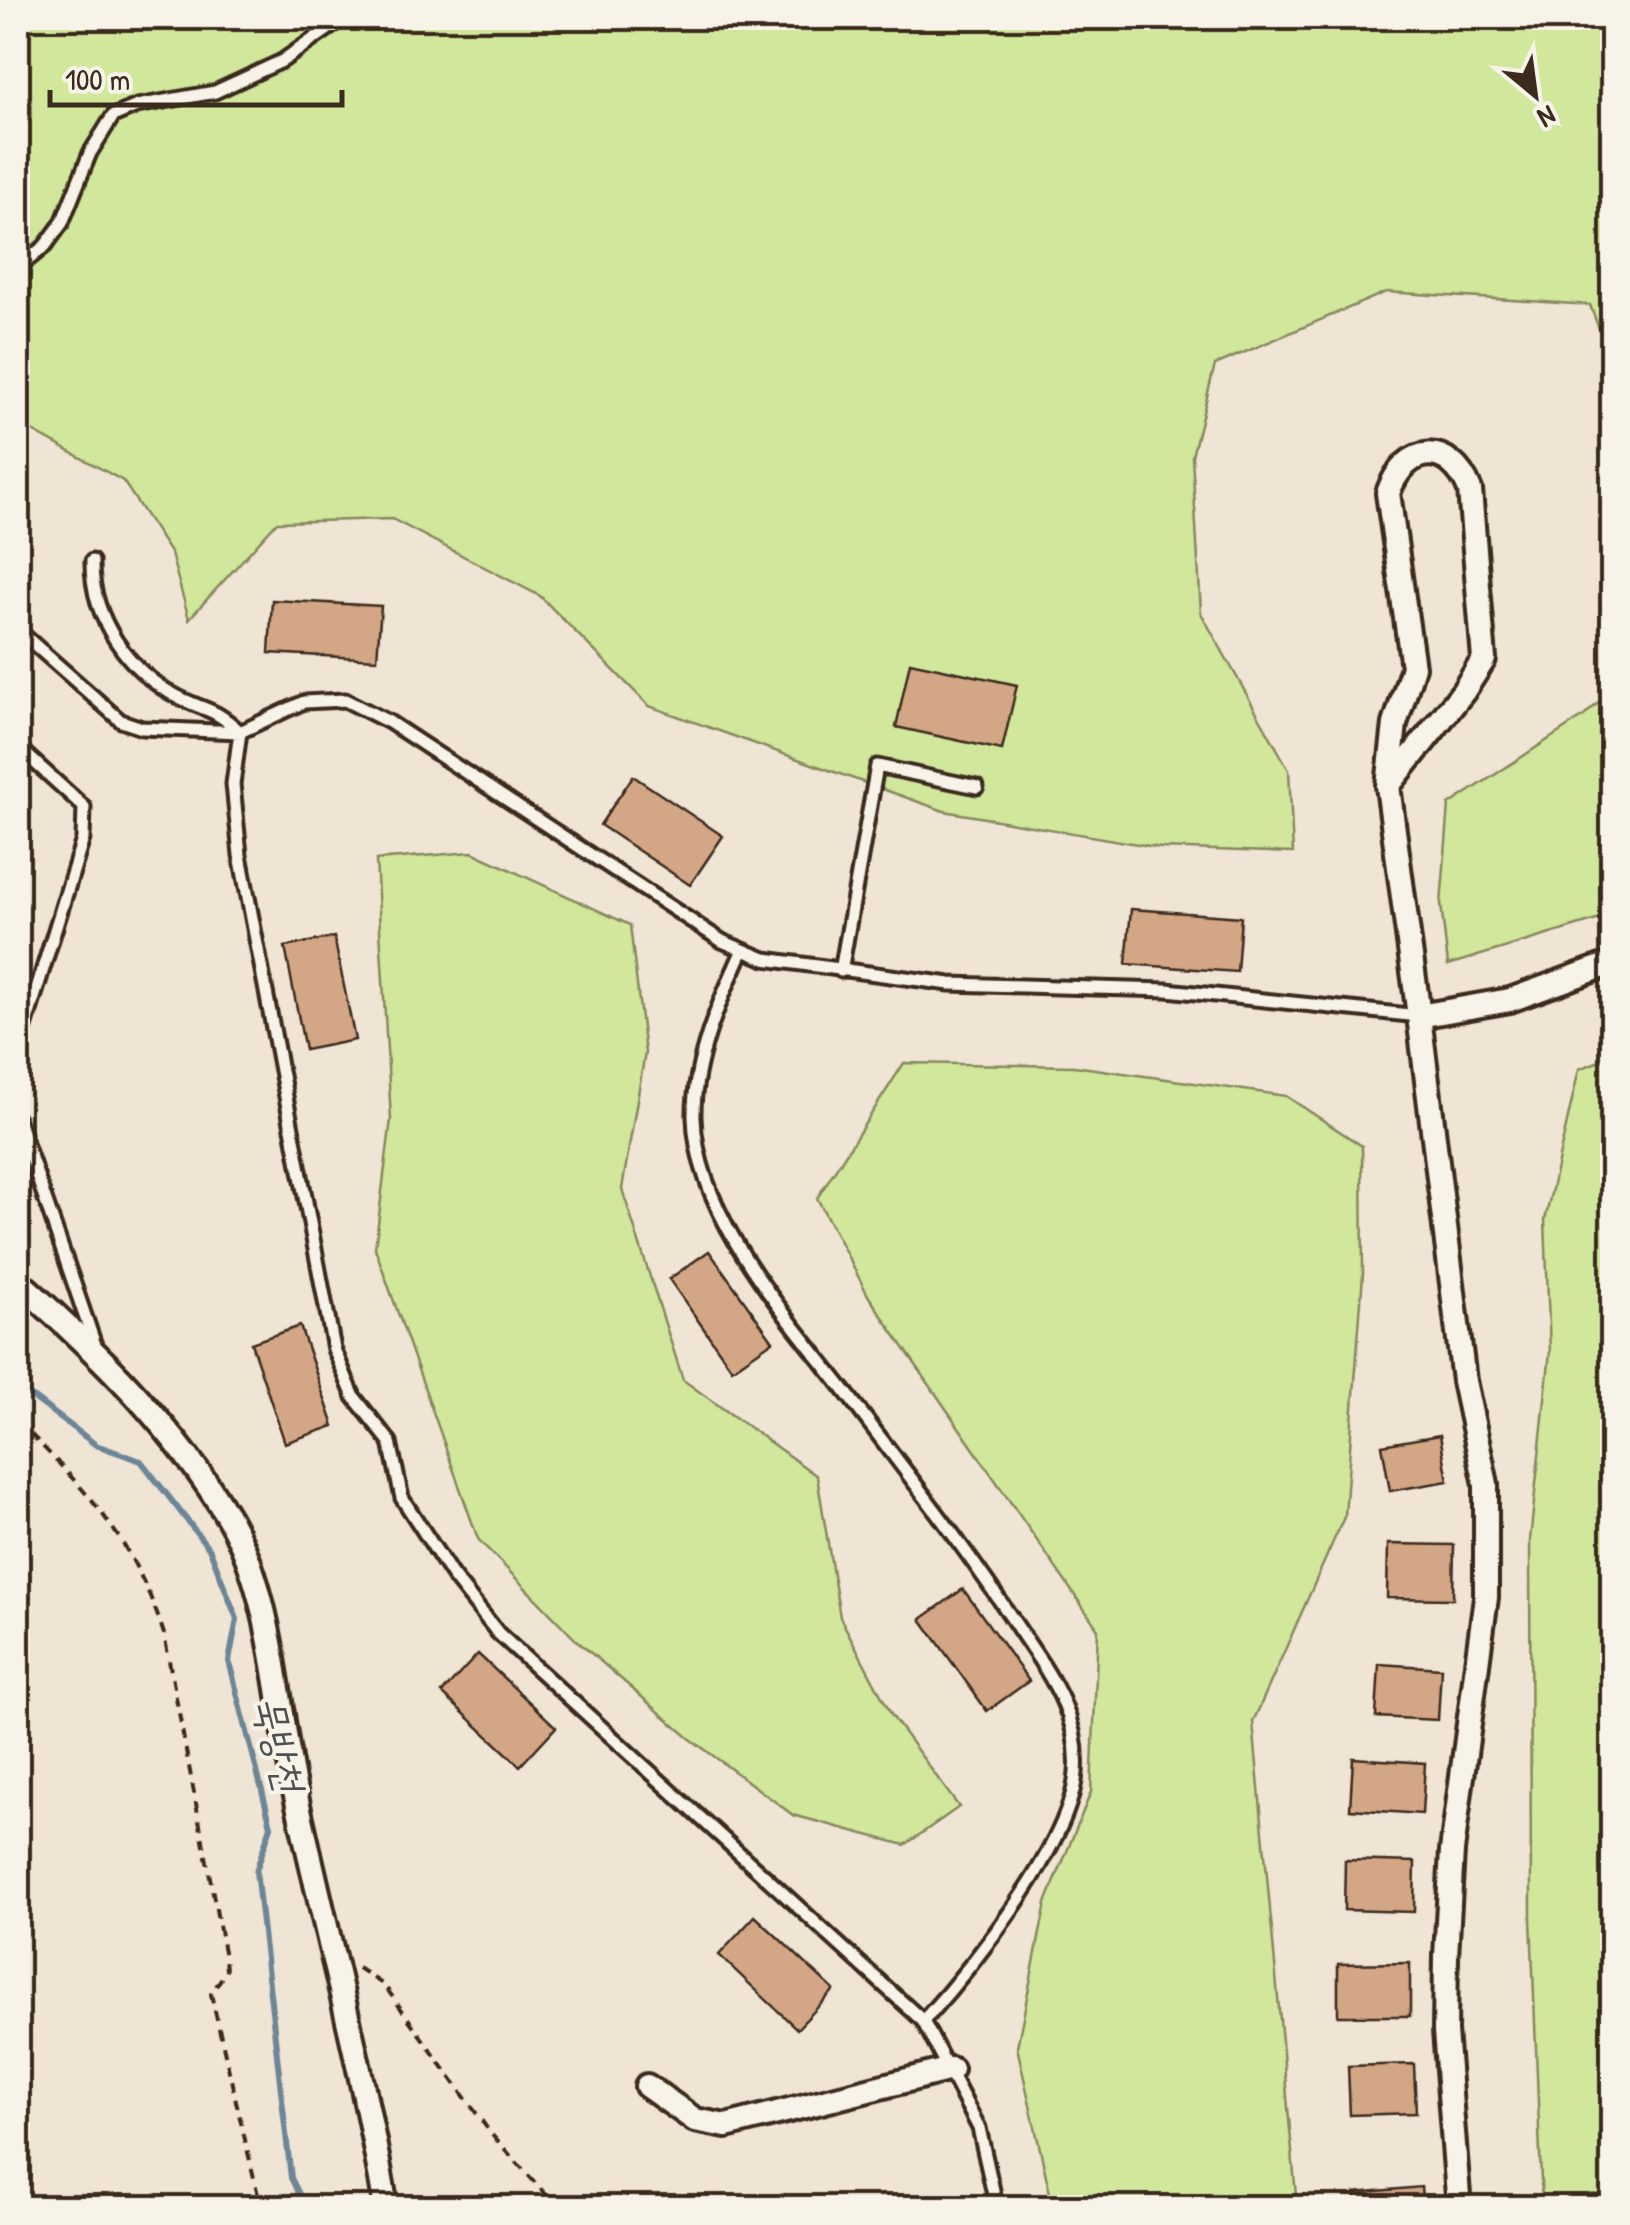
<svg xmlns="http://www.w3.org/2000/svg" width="1630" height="2225" font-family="'Patrick Hand','Poor Story',sans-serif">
<rect width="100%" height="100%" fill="#f0e4d4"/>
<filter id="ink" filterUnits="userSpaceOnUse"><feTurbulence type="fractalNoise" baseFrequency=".01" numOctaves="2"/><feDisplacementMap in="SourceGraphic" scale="20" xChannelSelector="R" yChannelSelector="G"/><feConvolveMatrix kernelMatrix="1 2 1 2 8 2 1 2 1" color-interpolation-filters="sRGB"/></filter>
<g filter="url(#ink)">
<path fill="#d0e79c" stroke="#86885d" stroke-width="2.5" d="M18 18H1612V363L1590 305 1386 292 1215 365 1192 456 1201 613 1289 770 1293 853 1161 848 944 811 649 706 540 596 392 519 277 522 189 619 171 554 123 481 18 423Z
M1612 690V828L1603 837 1600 919 1448 965 1441 904 1449 805 1584 716Z
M472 852 630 925 645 1053 622 1189 683 1380 817 1476 840 1617 892 1716 959 1807 905 1845 793 1815 688 1737 576 1640 478 1539 375 1248 391 1119 376 860Z
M1612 1056V2207H1542L1531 1918 1530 1540 1550 1352 1545 1220 1579 1069Z
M904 1063 1074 1066 1286 1096 1362 1146 1363 1274 1345 1515 1253 1722 1297 2207H1053L1017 2047 1046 1903 1091 1792 1098 1629 869 1297 817 1198Z"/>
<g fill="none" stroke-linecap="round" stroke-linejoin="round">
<path stroke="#6c8698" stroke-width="6" d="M18 1386 96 1445 141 1461 210 1550 237 1619 229 1661 271 1826 256 1871 291 2178 306 2208"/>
</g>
<path fill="#d3a785" stroke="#3b2a1e" stroke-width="2.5" d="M272 600 381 606 377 659 269 653Z
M910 662 1017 685 1002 750 896 727Z
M633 776 723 836 690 885 600 825Z
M1131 909 1241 917 1237 972 1126 964Z
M334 937 355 1040 305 1050 285 947Z
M709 1251 773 1341 732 1369 669 1279Z
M300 1326 334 1426 285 1443 251 1343Z
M1440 1435 1448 1481 1390 1491 1382 1445Z
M1388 1544 1454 1545 1453 1599 1387 1598Z
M963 1589 1029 1681 987 1711 921 1619Z
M478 1654 556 1727 520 1766 442 1693Z
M1379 1664 1441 1668 1438 1720 1376 1717Z
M1353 1758 1425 1763 1422 1814 1350 1809Z
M1345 1860 1415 1862 1414 1912 1344 1910Z
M755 1916 834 1990 797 2029 719 1955Z
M1410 1963V2016H1338V1964Z
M1414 2064 1416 2113 1350 2115 1348 2066Z
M1421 2187 1423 2208H1356L1355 2193Z"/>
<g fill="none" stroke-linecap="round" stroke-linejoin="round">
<g stroke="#3b2a1e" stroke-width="19">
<path id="lane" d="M18 268 45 246 62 223 90 153 113 116 137 106 215 92 282 61 344 18
M92 561C91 618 129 673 180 698 208 712 215 708 240 732
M18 630 121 721 142 728 240 732
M18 747 84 807 83 839 18 1050
M742 952C719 1002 693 1061 694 1117 696 1220 795 1325 854 1403 909 1476 965 1547 1015 1623 1046 1670 1081 1713 1076 1773 1070 1846 972 1967 923 2021L498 1633 452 1575 402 1498 390 1442 354 1397 334 1349 240 855 233 784 240 732 304 702 345 700 389 722 722 941 765 959 950 984 1167 990 1419 1016
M841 971 877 766 977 787
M18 1120 95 1345
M923 2021 979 2128 997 2208"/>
</g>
<g stroke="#3b2a1e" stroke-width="30">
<path id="street" d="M1388 786 1463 692 1484 659 1470 490C1450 441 1406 443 1388 493L1413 667 1395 724 1388 786 1419 1016
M18 1281C97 1352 175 1427 229 1519 273 1595 277 1705 295 1791 325 1930 363 2068 386 2208
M647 2086 695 2120 726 2126 951 2069
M1459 2208 1445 2031 1446 1956 1452 1851 1486 1597V1484L1464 1381 1419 1016 1510 1000 1612 963"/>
</g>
<path stroke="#3b2a1e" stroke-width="4" stroke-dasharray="10 8" stroke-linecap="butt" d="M18 1421C87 1492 132 1536 164 1634L225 1957 226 1971 211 1994 261 2208
M18 1662 22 1664
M358 1968 384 1985 492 2135 558 2208"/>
<use href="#lane" stroke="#f7f3e8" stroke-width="11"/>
<use href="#street" stroke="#f7f3e8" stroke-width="22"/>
</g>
</g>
<g text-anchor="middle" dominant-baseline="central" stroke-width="8" stroke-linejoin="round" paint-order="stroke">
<g font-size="40" font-style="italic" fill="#4f5051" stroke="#f7f3e8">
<text transform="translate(281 1743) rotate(76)">묵방천</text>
</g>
</g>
<rect width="1630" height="2225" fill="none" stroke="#f7f3e8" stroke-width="60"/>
<rect x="30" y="30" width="1570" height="2165" fill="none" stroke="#3b2a1e" stroke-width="4" filter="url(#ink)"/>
<g transform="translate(1535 95) rotate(151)" stroke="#f7f3e8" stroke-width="8" paint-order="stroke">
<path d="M0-8L18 38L0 25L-18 38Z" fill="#3b2a1e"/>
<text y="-15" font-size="28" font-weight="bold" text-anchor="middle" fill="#3b2a1e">N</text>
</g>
<path d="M50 90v15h292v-15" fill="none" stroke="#3b2a1e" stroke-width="5"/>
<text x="65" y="90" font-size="30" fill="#3b2a1e" stroke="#f7f3e8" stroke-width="8" paint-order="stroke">100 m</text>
</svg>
